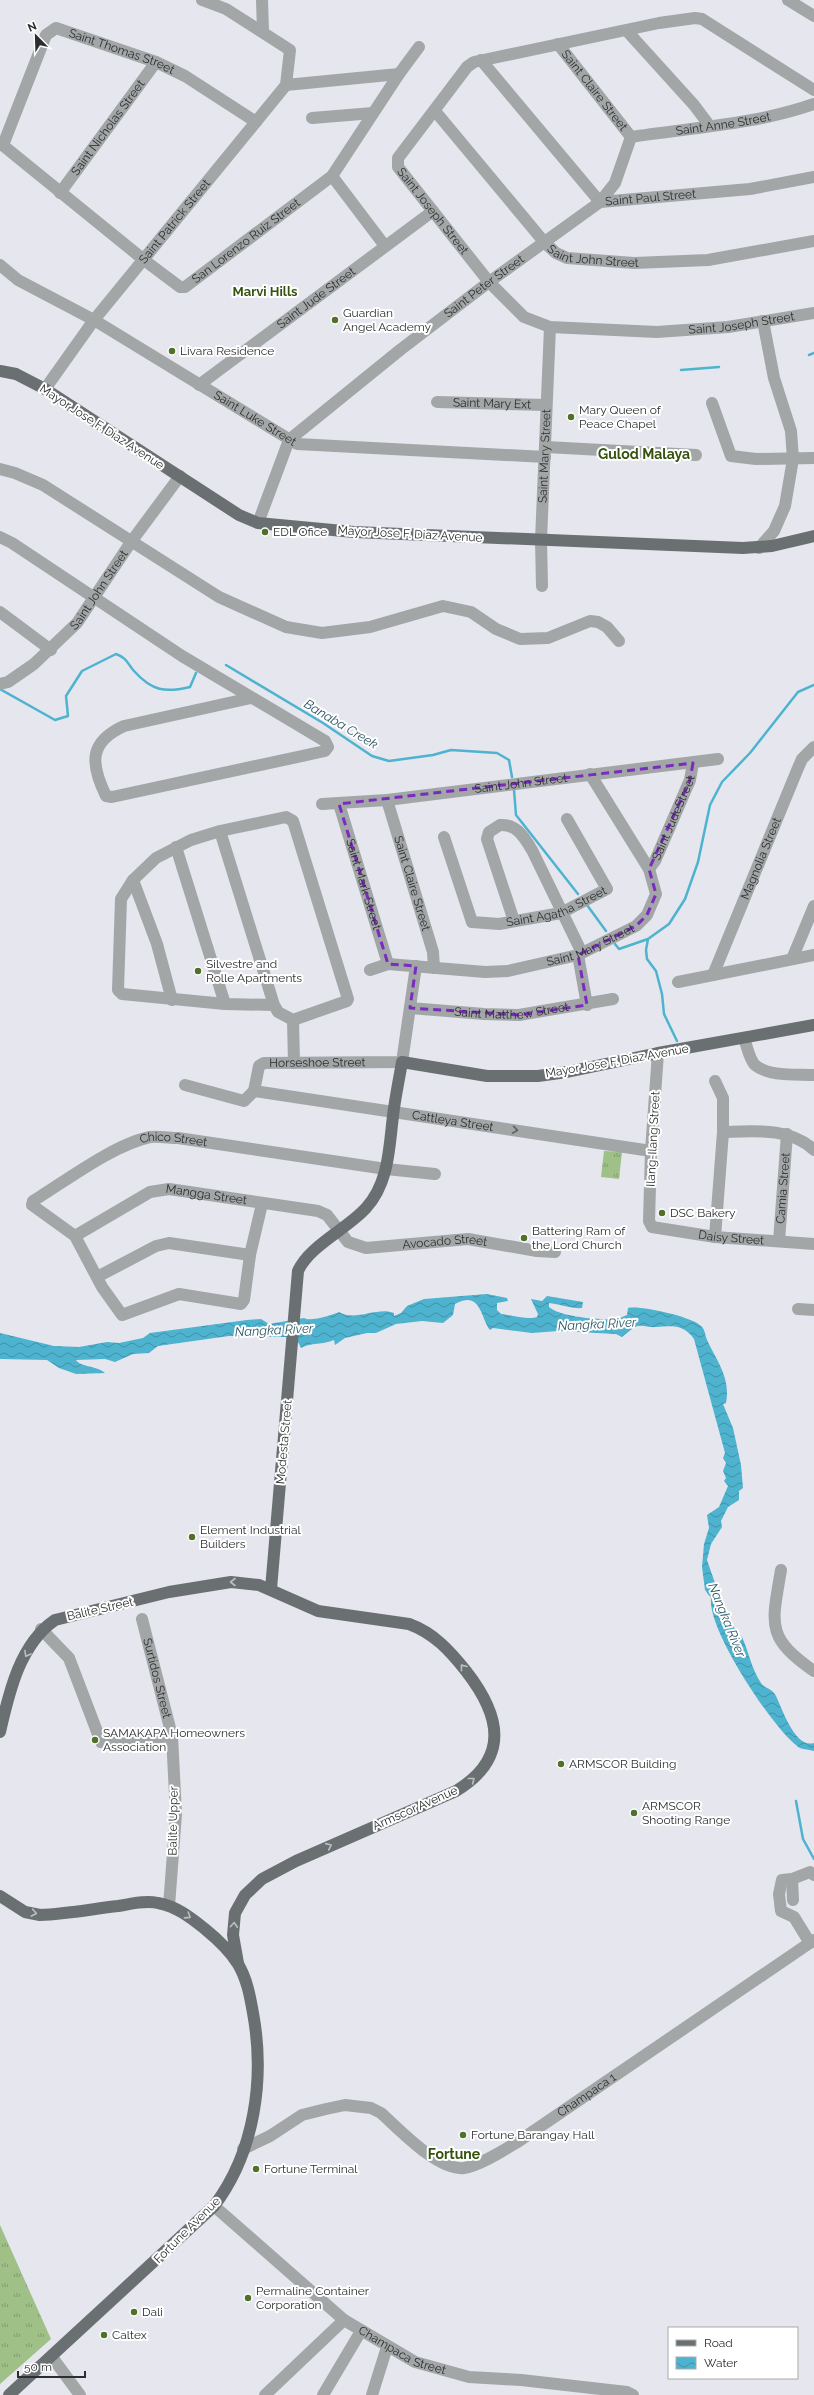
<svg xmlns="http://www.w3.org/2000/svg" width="814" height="2395" font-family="Raleway,sans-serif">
<defs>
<pattern id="grass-tufts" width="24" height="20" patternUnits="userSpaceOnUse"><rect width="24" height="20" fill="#9fc087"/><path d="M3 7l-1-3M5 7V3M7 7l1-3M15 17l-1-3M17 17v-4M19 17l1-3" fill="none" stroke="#829c6f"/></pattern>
<pattern id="water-waves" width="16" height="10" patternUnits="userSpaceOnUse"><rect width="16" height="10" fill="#4eb3cf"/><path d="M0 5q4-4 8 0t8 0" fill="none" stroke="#4192a8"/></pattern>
</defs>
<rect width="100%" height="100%" fill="#e6e6ee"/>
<path fill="url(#grass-tufts)" d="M604 1151 622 1152 619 1179 601 1177Z
M0 2225 51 2339 0 2384Z"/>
<path fill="url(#water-waves)" d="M487 1294 507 1298 508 1301 497 1303V1310L501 1314C511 1315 528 1320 537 1317L538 1314 531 1299 542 1301 547 1296 583 1302 582 1308C573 1309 559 1304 549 1303V1307C560 1317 600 1320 615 1319 619 1319 624 1316 627 1315L628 1308C640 1305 693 1317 701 1326 705 1329 705 1335 707 1340 717 1361 731 1379 726 1403L723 1404 733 1428 741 1465 743 1488 739 1491V1500L728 1507 721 1521 722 1527 711 1544 707 1560 724 1609 737 1633 742 1637C749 1652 751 1668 761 1683 765 1689 772 1688 776 1696 782 1708 795 1749 814 1743V1751C808 1749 801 1750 797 1746 772 1727 707 1629 711 1598L705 1590 702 1567 704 1544 709 1528 707 1515 719 1507 728 1486 724 1481 726 1478 723 1471 726 1463 723 1458 725 1453 694 1339C683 1324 673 1326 656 1327 648 1328 642 1324 635 1327 630 1330 626 1334 622 1337L616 1334 558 1331 532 1333 493 1328 490 1330C481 1319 481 1289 455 1304L453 1315 443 1323 422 1321 396 1324 376 1333H367L345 1338 335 1345 334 1340C323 1345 311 1342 301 1348L297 1340 289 1337 229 1336 158 1346 149 1353 133 1354 115 1362 105 1359 76 1360C80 1367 98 1366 105 1373L76 1374 59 1368 47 1360 0 1359V1333L54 1346 79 1347 107 1342 119 1343 143 1338 150 1333 247 1320 261 1319 269 1324 304 1318C310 1322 333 1315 339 1312 355 1322 378 1306 394 1313V1316L401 1313 407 1306 424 1299Z"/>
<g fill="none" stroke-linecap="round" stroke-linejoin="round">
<path stroke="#4eb3cf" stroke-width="2.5" d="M809 355 814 353
M681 370 719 367
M226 665 323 723 372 756 389 761 433 755 451 750 497 753 509 760 512 777
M0 689 55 720 68 716 66 696 82 671 116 654C127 658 127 663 134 671 152 691 165 693 190 687L196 673
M514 790 516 815 578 894
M587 905 606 931
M648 939 669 924 685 899 698 862 710 805 722 782 750 753 798 692 814 685
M615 944 619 949 648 939 646 950 647 959 656 971 662 994 664 1014 677 1041
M796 1801 803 1839 814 1859"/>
<g stroke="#a2a6a7" stroke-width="12">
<path d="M262 0 263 31"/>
<path d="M788 0 814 16"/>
<path d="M627 31 694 105 709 125"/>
<path id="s1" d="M558 44 631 137"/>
<path id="s2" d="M481 60 600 202 750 189 814 177"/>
<path d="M286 85 399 74"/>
<path id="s3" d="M814 90 702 19 695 18 659 23 474 62 467 67 398 158V167L489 282 524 317 550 327 657 332 728 327 814 313"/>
<path id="s4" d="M435 111 545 243 556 253 567 258 634 263 708 260 814 241"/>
<path d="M312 118 373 113"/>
<path id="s5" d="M631 137C690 128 758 124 814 104"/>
<path id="s6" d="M0 143 144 260 180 287H185L332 176 399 74 419 47"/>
<path id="s7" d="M3 145 46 35 56 28 156 62 185 76 256 122"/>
<path d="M332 176 385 246"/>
<path id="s8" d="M60 193 156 62"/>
<path id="s9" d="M0 265 18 280 94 320 297 444 545 457"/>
<path id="s10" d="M199 385 433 211"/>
<path id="s11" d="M45 389 94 320 286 85 290 50 226 9 202 0"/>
<path id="s12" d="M437 402 546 405"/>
<path d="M712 403 731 456 756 459 814 458"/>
<path d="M546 447 696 455"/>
<path d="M0 469 15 473 43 485 219 597 286 627 322 633 370 627 443 606 471 612 496 629 520 639 548 638 590 621 598 622 607 627 619 641"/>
<path id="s13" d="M258 523 289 440 400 350 489 282 600 202 615 183 631 137"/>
<path d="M0 537 12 543 182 656 325 741 328 747 325 751 112 797 106 796C90 763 89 742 124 726L251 698"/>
<path d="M759 548 774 531 785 506 793 459 791 431 774 378 763 321"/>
<path id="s14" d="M542 586 541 540 550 327"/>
<path d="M0 612 51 650"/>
<path id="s15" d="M0 684 8 682 34 664 77 623 131 542 180 476"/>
<path id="s16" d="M387 800 433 952 434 968"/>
<path id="s17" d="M322 804 387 800 718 759"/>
<path id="s18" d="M339 804 388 964"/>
<path d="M220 831 274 1005 278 1012 293 1020 347 1001 348 999 293 821 286 817 220 831 191 840 156 858 133 880 121 899 118 990 122 994 225 1004 274 1005"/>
<path id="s19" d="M444 837 472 922 499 924 561 913 607 889 567 819"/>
<path d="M176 847 225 1004"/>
<path id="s20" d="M649 869 655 861 690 780 693 763"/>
<path d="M133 880 157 944 172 1000"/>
<path d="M514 921 487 839 489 832 500 825C517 824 524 837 532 850L582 953"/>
<path d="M578 955 587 1005"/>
<path d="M792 959 814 906"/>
<path id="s21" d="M370 970 388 964 485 972 508 971 578 955 636 926 647 915 656 894 649 869 590 774"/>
<path id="s22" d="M713 975 798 768 802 759 814 747"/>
<path d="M678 982 814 955"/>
<path id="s23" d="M410 1008 484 1014 519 1015 613 999"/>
<path d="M293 1020 294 1063"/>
<path d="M744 1038C747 1046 749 1059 755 1065 769 1077 797 1074 814 1075"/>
<path id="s24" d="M658 1053 651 1151 649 1221 652 1227 715 1237 814 1244"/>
<path id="s25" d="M185 1085 244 1101 254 1091 259 1066 264 1063 402 1062 416 966"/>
<path id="s26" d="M254 1091 651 1151"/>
<path d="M723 1132C754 1131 790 1127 814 1150"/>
<path id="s27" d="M262 1204 250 1255 244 1300 241 1304 179 1294 122 1315 102 1287 75 1236 32 1205 33 1201 41 1196C71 1177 116 1144 150 1137 159 1136 170 1138 178 1138L386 1169 435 1174"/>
<path id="s28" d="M75 1236 150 1192 169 1189 318 1211 327 1215 348 1242 366 1248 468 1239 537 1251 555 1252"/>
<path d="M715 1237 723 1132V1098L715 1081"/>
<path id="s29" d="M779 1241 787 1134"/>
<path d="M97 1277 156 1246 169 1243 250 1255"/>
<path d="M798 1309 814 1310"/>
<path d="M781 1570C772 1624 765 1637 814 1671"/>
<path id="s30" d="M142 1619 172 1736 176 1814 169 1906"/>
<path d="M41 1629 69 1658 101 1742 172 1736"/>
<path d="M792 1879 793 1900"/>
<path d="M810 1943 794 1917 781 1911 779 1894 782 1880 792 1879 810 1872 814 1875"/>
<path id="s31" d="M243 2149 270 2136 302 2115 326 2109 345 2105 371 2108 381 2113C399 2129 438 2171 464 2168 481 2165 504 2150 519 2141L814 1940"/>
<path id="s32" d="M214 2206 344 2320 415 2362 469 2377 521 2380 627 2392 633 2395"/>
<path d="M52 2357 80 2395"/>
<path d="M265 2395 344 2320"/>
<path d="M323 2395 361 2331"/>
<path d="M372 2395 387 2347"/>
</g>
<path stroke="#6a7072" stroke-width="12" d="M0 371 16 374 45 389 239 515 258 523 354 532 743 548 772 546 814 536
M271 1589 298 1271C309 1246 347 1229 366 1208 389 1183 389 1148 393 1116 395 1098 399 1080 402 1062L487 1076H538L567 1072 658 1053 814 1025
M0 1732C9 1692 20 1644 55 1620L169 1592 231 1582 259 1585 318 1611 409 1624C434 1633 450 1651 466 1671 501 1716 510 1758 456 1791L296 1861 262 1879 245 1895 235 1913 233 1935 238 1963
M0 1896 25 1912 40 1915C66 1914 92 1909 118 1906 131 1904 145 1900 158 1903 176 1906 191 1918 205 1929 216 1938 230 1951 238 1964 247 1979 250 1996 253 2013 265 2078 255 2152 214 2206L9 2395"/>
</g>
<defs><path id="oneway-chevron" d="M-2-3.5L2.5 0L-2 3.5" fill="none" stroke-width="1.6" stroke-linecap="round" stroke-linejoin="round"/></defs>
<use stroke="#5c5e60" href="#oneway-chevron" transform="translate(515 1130) rotate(9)"/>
<g stroke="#bcbfc0">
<use href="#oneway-chevron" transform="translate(233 1582) rotate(180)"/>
<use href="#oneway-chevron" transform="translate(27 1654) rotate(119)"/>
<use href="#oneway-chevron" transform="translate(463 1667) rotate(-128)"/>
<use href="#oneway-chevron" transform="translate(472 1780) rotate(-38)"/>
<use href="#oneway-chevron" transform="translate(329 1846) rotate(-24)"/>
<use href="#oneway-chevron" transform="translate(34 1913) rotate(11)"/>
<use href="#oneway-chevron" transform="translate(188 1916) rotate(33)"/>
<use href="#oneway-chevron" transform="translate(234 1925) rotate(-86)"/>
</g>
<path fill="none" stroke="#7b2cbf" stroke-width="3" stroke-dasharray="8 5" stroke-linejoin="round" d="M693 763 690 780 649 869 656 894 647 915 636 926 578 955 587 1005 519 1015 410 1008 416 966 388 964 339 804Z"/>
<g fill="#4f7129" stroke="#fff" stroke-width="1.5">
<circle cx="335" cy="320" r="4"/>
<circle cx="172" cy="351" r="4"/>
<circle cx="571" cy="417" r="4"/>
<circle cx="265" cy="532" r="4"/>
<circle cx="198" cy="971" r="4"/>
<circle cx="662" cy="1213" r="4"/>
<circle cx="524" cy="1238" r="4"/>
<circle cx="192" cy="1537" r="4"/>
<circle cx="95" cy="1740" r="4"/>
<circle cx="561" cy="1764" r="4"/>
<circle cx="634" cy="1813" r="4"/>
<circle cx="463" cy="2135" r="4"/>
<circle cx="256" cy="2169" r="4"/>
<circle cx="248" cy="2298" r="4"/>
<circle cx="134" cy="2312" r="4"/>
<circle cx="104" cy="2335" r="4"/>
</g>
<g text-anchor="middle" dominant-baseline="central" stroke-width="4" stroke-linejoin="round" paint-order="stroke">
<g font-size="12" fill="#2d2e30" stroke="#fff">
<text stroke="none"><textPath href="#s7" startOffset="200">Saint Thomas Street</textPath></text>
<text stroke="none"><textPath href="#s1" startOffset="59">Saint Claire Street</textPath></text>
<text stroke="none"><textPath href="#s5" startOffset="93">Saint Anne Street</textPath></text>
<text stroke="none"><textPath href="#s8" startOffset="81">Saint Nicholas Street</textPath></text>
<text stroke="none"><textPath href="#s2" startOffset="236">Saint Paul Street</textPath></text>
<text stroke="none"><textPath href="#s3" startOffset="553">Saint Joseph Street</textPath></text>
<text stroke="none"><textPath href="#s11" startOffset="212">Saint Patrick Street</textPath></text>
<text stroke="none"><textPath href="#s6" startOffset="312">San Lorenzo Ruiz Street</textPath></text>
<text stroke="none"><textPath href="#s4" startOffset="224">Saint John Street</textPath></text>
<text stroke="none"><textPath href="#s13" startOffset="337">Saint Peter Street</textPath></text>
<text stroke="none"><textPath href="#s10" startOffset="146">Saint Jude Street</textPath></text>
<text stroke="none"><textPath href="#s3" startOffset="913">Saint Joseph Street</textPath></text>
<text stroke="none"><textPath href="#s12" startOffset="55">Saint Mary Ext</textPath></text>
<text stroke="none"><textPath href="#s9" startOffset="298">Saint Luke Street</textPath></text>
<text transform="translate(102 427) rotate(33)">Mayor Jose F. Diaz Avenue</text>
<text stroke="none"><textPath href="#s14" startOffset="130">Saint Mary Street</textPath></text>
<text transform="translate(410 534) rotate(3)">Mayor Jose F. Diaz Avenue</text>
<text stroke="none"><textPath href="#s15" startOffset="139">Saint John Street</textPath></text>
<text stroke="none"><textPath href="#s17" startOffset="200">Saint John Street</textPath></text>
<text stroke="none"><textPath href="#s20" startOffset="57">Saint JudeStreet</textPath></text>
<text stroke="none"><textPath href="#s22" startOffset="126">Magnolia Street</textPath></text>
<text stroke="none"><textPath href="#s18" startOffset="84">Saint Mark Street</textPath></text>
<text stroke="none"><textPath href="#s16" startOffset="87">Saint Claire Street</textPath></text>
<text stroke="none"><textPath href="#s19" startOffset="177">Saint Agatha Street</textPath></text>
<text stroke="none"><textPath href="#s21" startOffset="226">Saint Mary Street</textPath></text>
<text stroke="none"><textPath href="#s23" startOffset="102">Saint Matthew Street</textPath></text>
<text transform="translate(617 1061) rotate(-10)">Mayor Jose F. Diaz Avenue</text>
<text stroke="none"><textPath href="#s25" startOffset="160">Horseshoe Street</textPath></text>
<text stroke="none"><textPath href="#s26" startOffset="201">Cattleya Street</textPath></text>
<text transform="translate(653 1139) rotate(-87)">Ilang-Ilang Street</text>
<text stroke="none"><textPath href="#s27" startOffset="533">Chico Street</textPath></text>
<text stroke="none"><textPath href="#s29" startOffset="53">Camia Street</textPath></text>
<text stroke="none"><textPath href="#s28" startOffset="144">Mangga Street</textPath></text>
<text stroke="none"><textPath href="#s24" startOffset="255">Daisy Street</textPath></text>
<text stroke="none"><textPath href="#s28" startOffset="399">Avocado Street</textPath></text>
<text transform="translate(284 1442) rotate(-85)">Modesta Street</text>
<text transform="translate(100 1609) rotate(-13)">Balite Street</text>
<text stroke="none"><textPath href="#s30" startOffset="61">Surtidos Street</textPath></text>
<text transform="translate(415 1808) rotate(-24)">Armscor Avenue</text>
<text transform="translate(173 1821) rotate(-89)">Balite Upper</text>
<text stroke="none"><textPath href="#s31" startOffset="395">Champaca 1</textPath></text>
<text transform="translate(187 2230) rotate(-45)">Fortune Avenue</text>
<text stroke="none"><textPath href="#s32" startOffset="239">Champaca Street</textPath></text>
</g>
<g font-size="12" fill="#2d2e30" stroke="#fff" text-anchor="start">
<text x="343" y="313">Guardian<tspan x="343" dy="14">Angel Academy</tspan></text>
<text x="180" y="351">Livara Residence</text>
<text x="579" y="410">Mary Queen of<tspan x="579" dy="14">Peace Chapel</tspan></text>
<text x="273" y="532">EDL Ofice</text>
<text x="206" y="964">Silvestre and<tspan x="206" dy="14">Rolle Apartments</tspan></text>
<text x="670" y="1213">DSC Bakery</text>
<text x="532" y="1231">Battering Ram of<tspan x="532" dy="14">the Lord Church</tspan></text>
<text x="200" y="1530">Element Industrial<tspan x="200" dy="14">Builders</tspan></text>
<text x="103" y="1733">SAMAKAPA Homeowners<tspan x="103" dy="14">Association</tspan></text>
<text x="569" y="1764">ARMSCOR Building</text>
<text x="642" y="1806">ARMSCOR<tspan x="642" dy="14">Shooting Range</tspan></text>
<text x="471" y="2135">Fortune Barangay Hall</text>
<text x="264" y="2169">Fortune Terminal</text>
<text x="256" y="2291">Permaline Container<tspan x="256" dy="14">Corporation</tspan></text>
<text x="142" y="2312">Dali</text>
<text x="112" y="2335">Caltex</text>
</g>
<g font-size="13" font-weight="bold" fill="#34520e" stroke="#fff">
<text x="265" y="291">Marvi Hills</text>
</g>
<g font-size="13" font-style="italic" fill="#2a5663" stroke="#fff">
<text transform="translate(341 724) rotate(31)">Banaba Creek</text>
<text transform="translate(597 1324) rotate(-3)">Nangka River</text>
<text transform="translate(274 1330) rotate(-3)">Nangka River</text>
<text transform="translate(727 1620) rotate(68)">Nangka River</text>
</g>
<g font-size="14" font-weight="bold" fill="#34520e" stroke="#fff">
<text x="644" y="454">Gulod Malaya</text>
<text x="454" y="2154">Fortune</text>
</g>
</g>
<rect x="668" y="2327" width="130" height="52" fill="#ffffff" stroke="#ababac"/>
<rect x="676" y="2340" width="20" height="6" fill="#6a7072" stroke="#ababac"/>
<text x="704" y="2347" font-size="12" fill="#2d2e30">Road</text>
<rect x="676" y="2357" width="20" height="12" fill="url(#water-waves)" stroke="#ababac"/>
<text x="704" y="2367" font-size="12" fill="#2d2e30">Water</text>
<g transform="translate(36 36) rotate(337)" stroke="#ffffff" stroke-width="3" paint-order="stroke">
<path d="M0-3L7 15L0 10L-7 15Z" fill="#2d2e30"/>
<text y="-6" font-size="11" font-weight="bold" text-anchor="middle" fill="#2d2e30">N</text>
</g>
<path d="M18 2371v6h67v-6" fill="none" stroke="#2d2e30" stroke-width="2"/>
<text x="24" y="2371" font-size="12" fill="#2d2e30" stroke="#ffffff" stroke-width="3" paint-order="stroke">50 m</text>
</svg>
